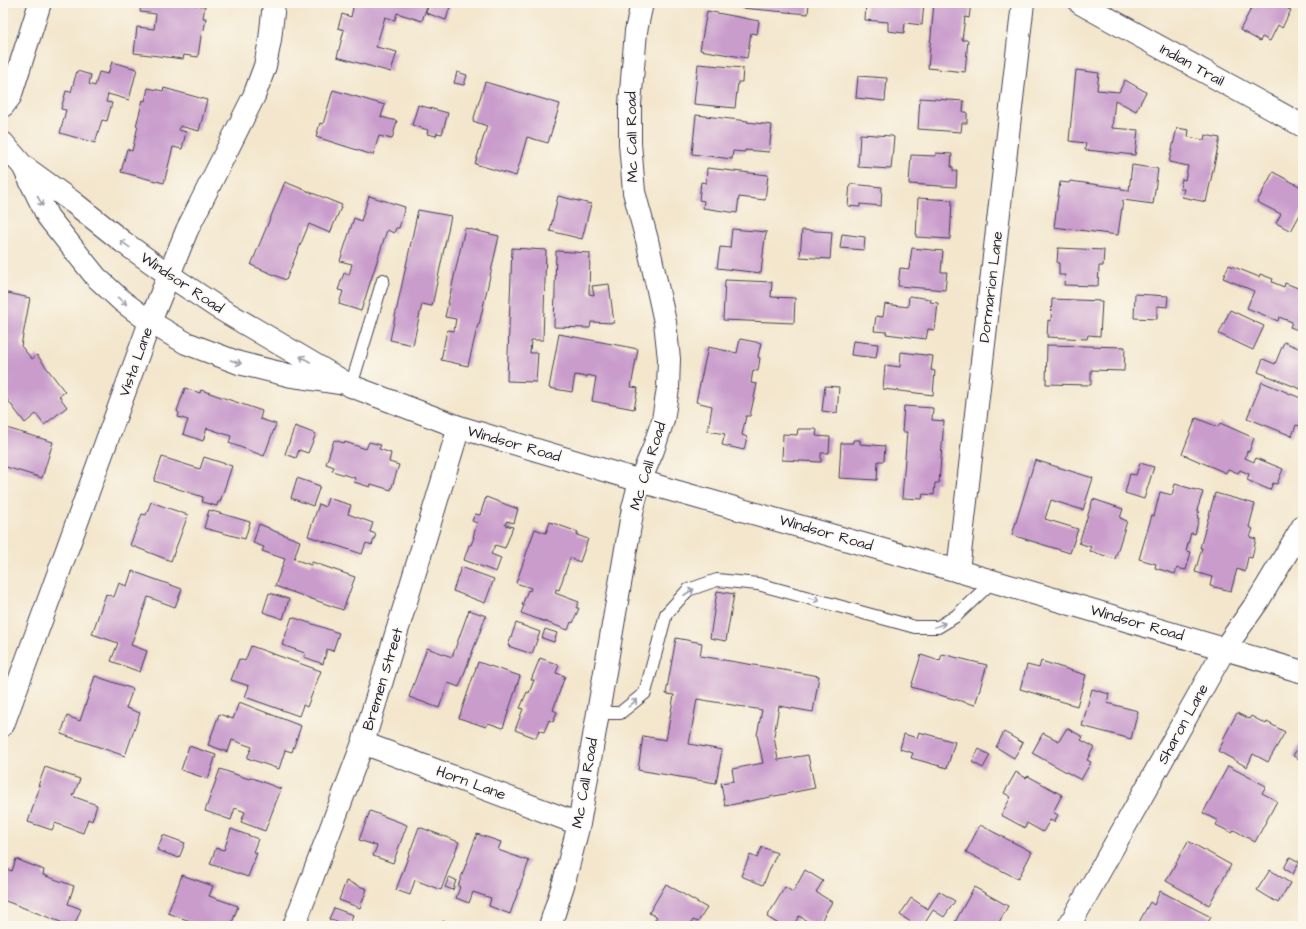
<svg xmlns="http://www.w3.org/2000/svg" width="1306" height="929" font-family="'Architects Daughter',sans-serif">
<rect width="100%" height="100%" fill="#fbf7ec"/>
<filter id="ink" filterUnits="userSpaceOnUse"><feTurbulence type="fractalNoise" baseFrequency=".025" numOctaves="2"/><feDisplacementMap in="SourceGraphic" scale="8" xChannelSelector="R" yChannelSelector="G"/><feConvolveMatrix kernelMatrix="1 2 1 2 8 2 1 2 1" color-interpolation-filters="sRGB"/></filter>
<filter id="wash" filterUnits="userSpaceOnUse"><feTurbulence type="fractalNoise" baseFrequency=".012" numOctaves="4" result="noise"/><feDisplacementMap in="SourceGraphic" scale="16" xChannelSelector="R" yChannelSelector="G"/><feGaussianBlur stdDeviation="0.9" result="paint"/><feColorMatrix in="noise" values="0 0 0 0 0 0 0 0 0 0 0 0 0 0 0 0 0 1.4 0 .05"/><feComposite in="paint" operator="in"/></filter>
<g filter="url(#wash)">
<rect width="100%" height="100%" fill="#f3e6cc"/>
<g id="blocks">
<path fill="#c99ccc" d="M141 3H194V5L205 6 203 18H206L204 30 202 29 198 57 184 55 183 59 134 53 137 27 154 29 156 14 140 12Z
M354 3H428L422 21 397 13 395 20 385 17 376 47 397 52 391 72 337 57 344 30 338 28 342 14 351 17Z
M429 3H451L446 20 426 13Z
M741 3H809L808 14 741 8Z
M866 3H924L922 25 905 23 904 33 888 31V22L865 20Z
M934 3H971L969 18 965 17 962 40H968L965 72 928 68Z
M1254 3H1291L1288 9 1291 10 1282 28 1278 25 1270 41 1262 37 1260 41 1240 30Z
M707 11 759 21 757 34 751 33 747 58 700 50Z
M112 62 137 69 129 100 108 94 106 102 112 103 107 121 102 120 95 143 60 133 66 110 61 109 66 91 71 92 77 71 91 75 89 84 95 86 99 72 108 74Z
M698 64 743 68 742 82H738L735 108 694 104Z
M1076 70 1099 73 1097 90 1119 92 1125 80 1146 92 1136 111 1115 100 1112 128 1138 130 1135 155 1085 150 1086 143 1069 141Z
M457 72 467 75 464 85 454 83Z
M858 76 887 78 885 101 856 98Z
M485 82 560 104 548 143 527 137 516 176 475 164 487 126 473 121Z
M148 88 163 91 164 88 207 100 199 131 180 126 179 130 186 132 182 149 173 147 164 183 121 172 127 149 132 151 138 126H136L143 100 145 101Z
M333 90 385 105 381 117 397 121 392 139 379 136 373 155 316 137 320 123 323 124Z
M920 98 964 101 963 112H967V123H962L961 132 918 129Z
M418 105 448 113 442 134 437 133 436 136 427 134 428 130 412 125Z
M696 115 748 121 747 122 772 125 769 152 745 150V152L733 151 732 159 692 154Z
M1177 128 1189 130 1188 137 1204 140 1205 135 1220 138 1206 202 1182 197 1184 189H1180L1182 179 1185 180 1188 166 1169 162Z
M860 134 892 136 894 137 891 169 858 167Z
M936 153 952 154 951 167H953V171H957L956 187 909 184 911 155 936 156Z
M1132 165 1158 169 1153 204 1123 200 1118 235 1054 227 1060 182 1069 183 1070 181 1121 188V190L1129 191Z
M707 168 768 175 765 200 739 197 737 213 703 208 704 201 699 200 701 182 706 183Z
M1273 172 1303 188V209L1291 231 1276 223 1281 214 1257 202Z
M285 182 342 205 330 233 309 224 286 280 251 265Z
M850 184 882 187 881 206 860 204V207L848 206Z
M369 196 405 207 399 228H396L394 233 387 230 361 311 339 304 343 291 338 290 344 273 349 275 352 264 340 261 354 218 361 221Z
M558 196 591 204 582 239 550 231Z
M918 198 952 200 950 239 916 237Z
M418 210 451 216 432 306 422 304 413 345 390 340Z
M465 228 499 236 479 325 478 324 468 366 441 360 447 330 454 331 456 319 445 317Z
M732 229 767 232 765 237 761 273 717 268 720 247 730 248Z
M802 230 832 232 830 259 800 257Z
M842 234 865 237 864 250 840 248Z
M512 248 546 250 543 340H531L530 353H538L536 382 507 381Z
M912 248 943 251 941 272H947L945 290 898 286 900 268 909 269Z
M1058 248 1104 250 1103 266H1099L1098 286 1064 285 1065 275H1059V263H1057Z
M556 251 590 253 589 294 594 295 592 286 609 284 614 323 591 322 590 328 554 327Z
M1229 265 1259 277 1260 274 1273 279 1272 282 1284 287 1285 283 1303 290V332L1290 327 1292 322 1279 317 1278 321 1247 308 1254 291 1223 278Z
M725 280 772 282 771 297 795 298 794 323 723 320Z
M3 292 30 298 21 346 32 359 37 355 65 392 59 396 67 407 44 425 36 414 25 423 3 394Z
M1135 294 1168 296 1167 307 1157 306V319L1134 318Z
M909 296 931 299 930 302 938 303 935 330 928 329 926 339 886 334 887 332 874 331 876 316 883 317 885 304 908 307Z
M1052 299 1102 301 1100 336 1088 335 1087 339 1047 337 1048 320 1051 321Z
M1230 310 1264 326 1253 350 1219 334Z
M559 334 638 349 631 387 638 388 634 409 592 401 596 377 587 375V377L575 375 572 392 549 388Z
M740 339 761 343 758 357 760 358 758 371 753 370 751 383 757 384 750 416H746L742 435 747 437 744 450 722 445 725 434 708 431 712 406 696 402 708 347 737 353Z
M853 341 878 344 876 358 851 355Z
M1284 342 1303 350V390L1258 372 1263 359 1275 364Z
M1047 345 1125 347 1124 371 1091 370V385L1046 384Z
M901 352 933 356 931 370 935 371 933 395 883 389 885 365 900 367Z
M1262 382 1303 399V419L1300 426 1296 425 1292 436 1247 418Z
M825 386 839 387 837 413 822 411Z
M185 388 200 393 201 390 262 411 260 419 276 424 264 456 229 443 231 436 207 428 203 441 183 434 188 420 178 417 179 413 177 411Z
M904 406 933 408 932 420 944 421 939 483H935L934 495 923 494 922 499 902 498 907 432H902Z
M1196 418 1218 427 1220 423 1254 438 1249 452 1247 451 1245 458 1254 462 1256 458 1283 469 1277 484 1273 483 1270 490 1247 480 1249 474 1240 470 1238 473 1228 469 1226 473 1182 454Z
M295 426 316 434 308 453 299 450 296 458 285 454Z
M3 427 53 442 42 478 3 466Z
M798 429H815L817 430 816 436 830 437 829 453H821V462L782 460 783 434 797 435Z
M334 440 344 443 345 442 366 449 369 442 381 445 379 449 391 453 389 462 399 465 391 490 371 484 370 487 354 482 355 478 332 471 334 467 326 464Z
M853 440H860V444L885 446 884 461H878L877 480 839 478 841 443H853Z
M162 457 200 469 204 457 232 466 220 502H218L217 506 202 502 203 497 154 481Z
M1035 460 1093 478 1083 510 1051 500 1045 519 1078 529 1070 553 1012 535Z
M1140 463 1154 467 1144 499 1125 493 1130 474 1136 475Z
M297 478 320 486 313 506 291 498Z
M1175 484 1203 492 1197 510 1199 511 1197 518H1199L1195 534 1191 533 1186 551 1191 552 1186 570 1177 568 1175 574 1155 568 1156 564 1139 559 1152 515 1154 516 1160 492 1172 495Z
M1215 493 1255 504 1249 527 1253 529 1250 537 1256 539 1252 558 1248 557 1245 572 1237 569 1231 591 1210 586 1212 577 1195 572 1202 548H1200Z
M486 497 518 509 514 523 507 521 505 525 513 527 505 548 495 545 491 554 501 558 496 572 464 560 469 545H471L474 537H473L477 523 472 521 475 514 480 515Z
M328 498 351 505 348 514 373 523 370 532 376 534 372 545 366 543 362 554 308 536 319 504 325 507Z
M1093 499 1123 509 1120 518 1127 521 1115 559 1090 551 1091 547 1079 543Z
M151 502 188 515 171 561 130 545 142 514 146 515Z
M209 510 250 522 245 539 204 528Z
M550 522 578 532 577 535 588 539 580 562 570 558 559 590 556 589 555 593 579 602 576 608H579L573 623 571 622 568 630 521 613 524 605H522L528 590 530 591 531 588 516 583 535 529 546 533Z
M259 524 269 528V529L300 541 294 559 311 565 312 562 355 577 343 610 275 586 285 559 262 551 264 547 253 543Z
M3 564 6 565 3 574Z
M461 567 494 579 485 603 453 591Z
M132 571 182 589 175 607 148 597 131 645 147 651 140 672 111 661 118 643 92 634 106 594 114 597 119 583 127 586Z
M717 591 734 594 726 641 710 638Z
M269 593 289 599 283 619 263 612Z
M469 610 486 616 459 687 448 683 439 708 409 697 427 648 452 657Z
M292 617 339 633 333 651 327 649 323 664 304 657 305 653 282 645Z
M516 623 540 632 532 654 508 646Z
M545 629 557 633 554 642 542 638Z
M676 638 702 643 700 656 819 676 813 712 779 706 774 736 778 760 808 755 815 788 725 806 721 783 734 781 732 769 763 763 757 735 762 710 697 699 689 744 722 750 716 783 638 770 643 736 666 740 674 695 666 694Z
M251 646 321 671 307 707 303 705 299 716 245 697 249 686 231 680 239 659 245 661Z
M942 654 987 665 975 705 911 687 921 655 940 661Z
M540 658 559 665 556 673 565 676 553 710 557 712 553 722 549 720 544 732 539 730 536 738 515 730 523 709 520 708 527 692 529 693 534 680H531Z
M1041 661 1086 675 1077 706 1020 689 1027 665 1039 668Z
M478 662 520 676 503 728 488 723 486 727 459 718Z
M95 676 133 689 126 708 140 713 125 756 61 734 67 716 80 721Z
M1092 689 1109 694 1107 703 1138 711 1131 739 1082 726Z
M239 702 301 726 292 752 285 750 279 769 247 758 252 747 232 740 228 752 208 745 219 714 233 719Z
M1237 713 1249 719 1251 716 1266 724 1267 722 1285 732 1268 762 1253 754 1247 767 1218 751 1224 740 1223 739Z
M1067 728 1083 737 1081 740 1094 747 1087 760 1091 762 1081 780 1032 753 1043 733 1059 741Z
M919 732 955 742 947 768 911 758 913 753 900 749 904 734 917 738Z
M1004 732 1023 743 1014 758 996 747Z
M1303 738V761L1293 756Z
M189 746 216 755 208 779 181 770Z
M979 749 990 755 983 768 972 762Z
M1228 766 1266 786 1262 793 1277 801 1255 842 1234 830 1232 833 1216 825 1218 821 1203 813Z
M45 767 80 779 74 794H73L72 796 97 805 92 821 88 819 83 833 55 823 52 830 28 822 40 786H38Z
M220 769 249 779 250 777 281 789 265 831 241 822 245 812 235 808 231 820 205 811Z
M1016 772 1026 778 1028 776 1062 795 1053 812 1058 815 1054 822 1050 820 1043 832 1027 823 1025 828 1001 815 1011 797 1004 793Z
M370 811 407 825 393 863 373 856 377 846 359 840Z
M980 825 1032 852 1018 879 966 852Z
M419 827 459 842 441 890 415 880 410 895 396 890Z
M231 829 258 839 253 852 257 853 248 877 210 864 216 848 224 850Z
M477 834 501 842 498 850 529 861 510 914 489 906 491 898 473 892 469 903 456 898 460 887 458 886Z
M163 835 185 843 179 858 157 850Z
M1188 841 1231 865 1209 905 1166 881Z
M762 847 777 853 763 885 741 876 750 855 757 858Z
M1290 857 1299 862 1293 874 1284 868Z
M16 859 44 870 43 875 74 886 68 904 81 909 74 926H71L3 900V876L5 869 12 871Z
M805 870 823 881 816 892 832 902 818 926H815L799 916 793 926H782L767 917 785 887 793 892Z
M1270 870 1290 883 1278 903 1257 890Z
M182 875 213 886 209 896 238 906 231 926H204L168 913Z
M449 877 456 880 453 890 445 887Z
M346 881 367 889 360 908 339 900Z
M666 884 707 908 698 922 693 920 691 924 695 926H659L653 923 657 917 649 913Z
M974 887 1008 906 997 926H957L954 924Z
M939 891 955 901 944 917 933 910 923 926H917L900 915 911 898 928 909Z
M1160 891 1211 917 1206 926H1137L1150 902 1154 905Z
M334 908 353 915 349 926 329 919Z
M443 921 455 926H441Z"/>
</g>
</g>
<g filter="url(#ink)">
<use href="#blocks" fill-opacity="0" stroke="#413f51" stroke-width="1"/>
<g fill="none" stroke-linecap="round" stroke-linejoin="round">
<g stroke="#413f51" stroke-width="14">
<path id="lane" d="M351 386 383 280
M598 713H620L645 693 666 614 688 590 717 580 758 584 915 627H938L956 616 993 581"/>
</g>
<g stroke="#413f51" stroke-width="24">
<path id="street" d="M1080 3 1303 126
M3 106 10 97 40 3
M958 571 1023 3
M3 725 150 322 187 230 254 96 265 66 270 40 274 3
M363 743 579 824
M294 926 363 743 459 427
M550 926 564 882 579 824 633 508 640 481 653 450 663 420 668 388 669 359 665 322 647 240 634 192 630 143V104L636 31 642 3
M1069 926 1225 648 1258 601 1303 526"/>
</g>
<g stroke="#413f51" stroke-width="24">
<path id="secondary" d="M3 143 23 166 48 217 96 277 122 301 150 322 186 343 239 363 292 376 338 383
M23 166 74 203 123 242 169 275 217 307 351 386 459 427 664 488 958 571 1303 672"/>
</g>
<use href="#lane" stroke="#fff" stroke-width="12"/>
<use href="#street" stroke="#fff" stroke-width="22"/>
<use href="#secondary" stroke="#fff" stroke-width="22"/>
</g>
<defs><path id="oneway-shaft" d="M-6 0H5M1.5-3L5.5 0L1.5 3" fill="none" stroke-width="1.6" stroke-linecap="round" stroke-linejoin="round"/></defs>
<g stroke="#9c9ca7">
<use href="#oneway-shaft" transform="translate(40 201) rotate(63)"/>
<use href="#oneway-shaft" transform="translate(125 244) rotate(-144)"/>
<use href="#oneway-shaft" transform="translate(122 301) rotate(39)"/>
<use href="#oneway-shaft" transform="translate(305 359) rotate(-150)"/>
<use href="#oneway-shaft" transform="translate(236 362) rotate(19)"/>
<use href="#oneway-shaft" transform="translate(689 592) rotate(-33)"/>
<use href="#oneway-shaft" transform="translate(814 599) rotate(15)"/>
<use href="#oneway-shaft" transform="translate(940 625) rotate(-21)"/>
<use href="#oneway-shaft" transform="translate(633 703) rotate(-40)"/>
</g>
</g>
<g text-anchor="middle" dominant-baseline="central" stroke-width="3" stroke-linejoin="round" paint-order="stroke">
<g font-size="15" fill="#22223b" stroke="#fbf7ec">
<text transform="translate(1192 65) rotate(29)">Indian Trail</text>
<text transform="translate(632 137) rotate(-91)">Mc Call Road</text>
<text transform="translate(182 283) rotate(34)">Windsor Road</text>
<text transform="translate(991 287) rotate(-83)">Dormarion Lane</text>
<text transform="translate(136 362) rotate(-70)">Vista Lane</text>
<text transform="translate(514 444) rotate(16)">Windsor Road</text>
<text transform="translate(648 466) rotate(-73)">Mc Call Road</text>
<text transform="translate(826 533) rotate(16)">Windsor Road</text>
<text transform="translate(1137 623) rotate(16)">Windsor Road</text>
<text transform="translate(383 679) rotate(-73)">Bremen Street</text>
<text transform="translate(1183 724) rotate(-61)">Sharon Lane</text>
<text transform="translate(471 783) rotate(20)">Horn Lane</text>
<text transform="translate(585 783) rotate(-80)">Mc Call Road</text>
</g>
</g>
<rect width="1306" height="929" fill="none" stroke="#fbf7ec" stroke-width="16"/>
</svg>
